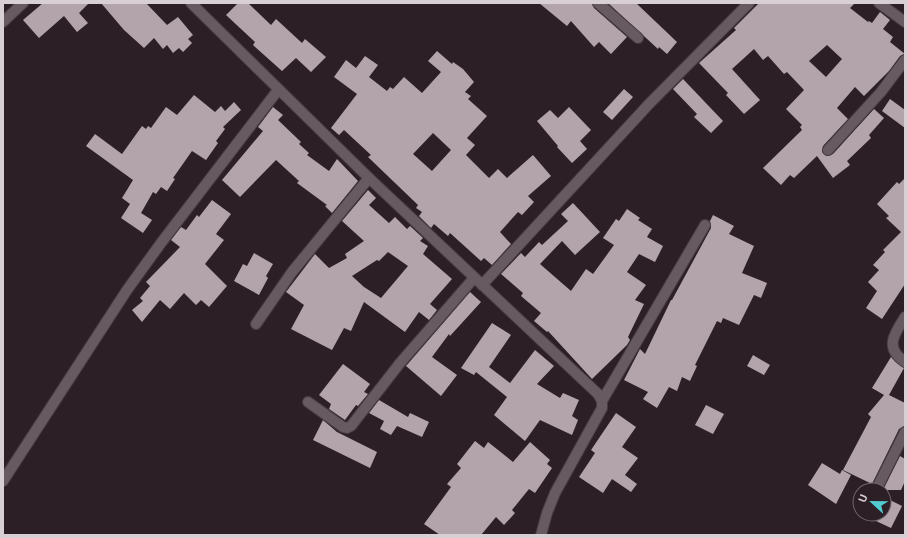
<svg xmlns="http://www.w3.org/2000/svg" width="908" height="538" font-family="Ubuntu,sans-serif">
<rect width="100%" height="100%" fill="#2c2026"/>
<path fill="#b3a4ab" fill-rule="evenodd" d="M43 3H89L79 13 88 23 77 32 64 16 39 38 23 20Z
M101 3H146L167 25 178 17 193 35 188 39 192 43 183 52 179 48 173 53 167 45 163 49 154 38 144 48 124 30Z
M238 3H248L271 25 276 19 302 43 305 39 326 57 311 72 296 58 282 71 253 45 255 42 226 15Z
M539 3H592L594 8 627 37 611 54 599 42 594 47 571 21 567 26Z
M608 3H636L677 42 667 54 659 47 658 49Z
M759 3H855L850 8 868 22 869 21 872 23 880 12 890 20 883 29 893 37 890 42 905 54 900 56 889 71 864 96 855 87 837 108 848 119 823 146 822 152 827 156 833 154 874 109 884 118 869 135 871 138 847 161 850 165 833 178 817 156 794 178 790 175 781 185 763 168 802 130 800 127 802 125 786 109 804 90 787 72 784 74 768 56 763 60 754 49 732 69 760 100 744 114 726 95 728 93 699 63 736 30 734 28ZM827 45 842 59 826 77 809 61Z
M437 51 452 64 453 62 463 69 474 82 465 92 471 96 468 99 487 116 467 138 475 145 466 155 489 178 498 169 507 178 533 155 551 176 528 196 534 202 522 215 518 212 500 232 511 244 492 265 484 258 481 261 450 233 448 236 434 224 431 228 419 216 422 212 416 208 418 205 368 157 371 155 344 130 339 135 331 128 357 94 334 77 346 60 356 68 365 56 378 65 369 77 387 91 390 87 393 89 404 77 422 93 441 72 428 61ZM433 133 451 150 432 171 413 154Z
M683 79 723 121 711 133 694 117 697 114 673 89Z
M624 89 633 97 612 120 603 112Z
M194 95 215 112 221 106 225 111 234 102 241 110 223 127 225 129 216 141 218 143 206 160 192 151 173 178 175 179 167 191 161 187 156 194 153 192 141 213 152 220 143 233 121 218 130 204 122 198 133 180 86 146 95 134 122 154 142 126 146 129 148 126 151 128 166 107 177 115Z
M890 99 905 110V128L882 111Z
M273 107 283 115 278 120 301 142 299 144 309 153 307 155 329 171 337 159 358 181 332 213 325 206 327 205 297 183 299 181 276 160 240 197 222 180 263 131 258 127Z
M569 107 591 130 580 141 587 149 572 163 557 147 558 146 537 121 550 110 558 118Z
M905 178V284L882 319 866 308 877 291 868 282 879 270 873 265 885 252 883 250 901 232 886 218 889 216 877 204 897 182 899 184Z
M368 190 376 198 369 205 389 223 395 217 407 229 410 226 423 238 420 241 428 246 423 254 452 279 430 304 437 310 429 320 419 312 405 332 364 302 351 331 344 328 332 350 291 329 304 305 286 292 315 254 329 268 347 258 345 254 364 241 342 221ZM388 252 408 266 381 298 364 287 352 276 377 260 379 261Z
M212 200 231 214 216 234 224 240 205 264 227 286 209 307 201 300 196 305 184 293 170 309 160 300 142 322 132 310 143 301 140 298 150 286 146 282 180 247 171 240 181 227 186 230 197 215 199 217Z
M573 203 600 232 575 255 562 241 540 264 571 291 586 269 593 274 614 245 603 238 616 219 619 221 627 209 640 218 638 220 652 229 647 237 663 246 655 262 639 254 627 272 646 285 635 300 644 304 628 337 630 340 627 345 592 379 548 331 547 332 534 321 541 313 521 296 523 293 501 274 521 253 525 257 539 242 542 245 568 221 561 214Z
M713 215 734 226 729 234 754 246 742 273 767 283 761 298 754 295 739 325 723 318 721 323 717 321 695 365 697 366 690 381 682 377 677 391 669 387 657 408 643 399 648 392 624 380 640 349 645 354 671 300H672L711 228 710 221Z
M254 253 273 264 266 276 268 278 259 295 234 281 243 264 247 266Z
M470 292 481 302 450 336 449 334 432 357 457 375 441 396 406 366Z
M492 323 511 335 489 367 510 383 535 350 554 366 537 384 560 398 563 393 579 400 572 416 578 420 572 435 540 420 525 441 494 415 507 397 476 372 474 375 461 368Z
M753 355 770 365 764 375 747 366Z
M891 357 904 368 889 395 905 403V426L899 429 872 484 843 470 871 417 868 414 884 395 872 388Z
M343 364 370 384 364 392 368 394 358 406 356 405 345 420 329 409 331 404 319 395Z
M379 400 408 417 410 413 429 422 422 437 397 426 391 435 380 429 384 421 369 413Z
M706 405 724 414 713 434 695 425Z
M616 413 636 427 622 447 638 458 625 475 637 484 631 492 612 479 603 493 579 477 595 453 591 450Z
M323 420 337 432 377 452 370 468 313 440Z
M475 441 484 448 488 442 513 462 530 442 550 460 547 464 552 468 535 493 529 489 512 510 515 513 504 525 496 517 481 535H440L424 524 451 487 447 484 461 468 457 464Z
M900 456 905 459V481L901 490H883Z
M822 463 840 474 842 470 851 475 836 504 808 485Z
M884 497 902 506 891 528 861 514H884Z"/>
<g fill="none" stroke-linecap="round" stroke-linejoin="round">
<g stroke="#473d42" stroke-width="12">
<path id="minor" d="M598 3 638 38
M3 22 23 3
M828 150 881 92 905 60
M482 285 649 104 749 3
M905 317C894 334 884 348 905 362
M256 324 292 272 369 178
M602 401 705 225
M308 402 343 427 347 428 351 426 400 363 474 278
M3 481 127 290 161 243 278 90
M877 488 905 432"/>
</g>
<g stroke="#473d42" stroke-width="12">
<path id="tertiary" d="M191 3 369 178 598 394 602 401V408L555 493 547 513 541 535
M879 3 905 22"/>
</g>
<use href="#minor" stroke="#685a61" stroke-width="10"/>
<use href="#tertiary" stroke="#685a61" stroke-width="10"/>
</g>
<rect width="908" height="538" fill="none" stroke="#d7cfd3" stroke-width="8"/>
<g transform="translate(872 502) rotate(292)"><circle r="19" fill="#2c2026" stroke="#70666b"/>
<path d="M0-3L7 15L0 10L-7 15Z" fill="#52ccd0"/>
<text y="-6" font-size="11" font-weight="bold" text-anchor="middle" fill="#d7cfd3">U</text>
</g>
</svg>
